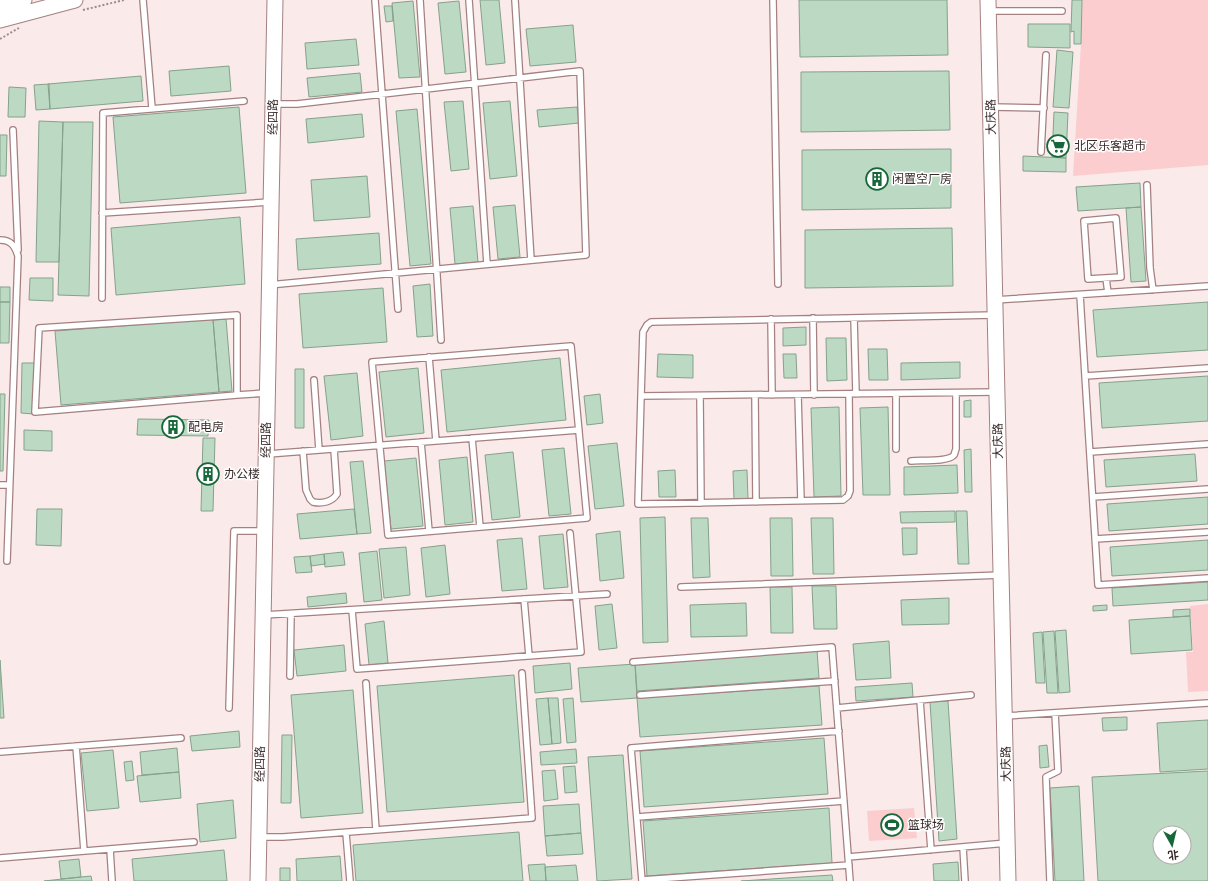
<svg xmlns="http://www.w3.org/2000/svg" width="1208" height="881" font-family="Rubik,'Noto Sans SC',sans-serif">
<rect width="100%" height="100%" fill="#faeaea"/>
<path fill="#fccdce" d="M1082 0H1208V165L1073 176 1081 44Z
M1208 604V691L1188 692 1186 652H1193L1190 606Z
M914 808 917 838 869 841 867 811Z"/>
<path fill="#bcdac3" stroke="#85a18c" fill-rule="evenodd" d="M480 0H499L505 63 486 65Z
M799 0H947L948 55 800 57Z
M1072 0H1082L1081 44H1074V31L1071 32Z
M413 1 420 77 399 78 392 3Z
M459 1 466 72 445 74 438 3Z
M384 6H392L393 21 386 22Z
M1028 24H1070V48L1028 47Z
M573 25 576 62 530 66 526 29Z
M356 39 359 65 307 69 305 43Z
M1057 50 1073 52 1069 108 1053 107Z
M229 66 231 91 171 96 169 71Z
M949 71 950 130 801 132V72Z
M360 73 362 92 309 97 307 78Z
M141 76 143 101 50 109 48 84Z
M49 84 50 109 36 110 34 85Z
M9 87 26 88 25 117H8Z
M463 101 469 169 451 171 444 102Z
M510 101 517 176 490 179 483 103Z
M239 107 246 193 120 203 113 117Z
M577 107 579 123 539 127 537 110Z
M417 109 431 264 410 266 396 111Z
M1054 112 1068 113 1066 158 1052 157Z
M362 114 364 137 308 143 306 119Z
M39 121 63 122 59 262H36Z
M63 122H93L89 296 58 295Z
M0 135H7L6 176H0Z
M951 149V208L802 210V150Z
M1023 156 1066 158V172L1023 171Z
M367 176 370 217 314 221 311 180Z
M1140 183 1141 207 1078 211 1076 187Z
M515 205 520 257 498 259 493 207Z
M473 206 478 262 455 264 450 208Z
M1141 207 1146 281 1131 282 1126 208Z
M240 217 245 284 116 295 111 228Z
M952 228 953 286 805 288V230Z
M379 233 381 264 298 270 296 239Z
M30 278H53V301L29 300Z
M430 284 433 336 417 337 413 286Z
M0 287H10V302H0Z
M383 288 387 342 303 348 299 294Z
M0 302H10L9 343H0Z
M1208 302V350L1097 357 1093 310Z
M213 319 219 392 61 405 55 331Z
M226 319 232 391 219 392 213 320Z
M806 327V345L783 346V328Z
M826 338H846L847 380 827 381Z
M868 349H887L888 380H869Z
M658 354 693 355V378L657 377Z
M783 354H796L797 378H784Z
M560 358 566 420 447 432 441 370Z
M960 362V378L901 380V363Z
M22 363H35L34 414 21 413Z
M418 368 424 433 386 437 379 372Z
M295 369H304V428H295Z
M357 373 363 436 331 440 324 376Z
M1208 376V421L1102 428 1099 383Z
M0 394H5L3 471H0Z
M600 394 603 423 587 425 584 396Z
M971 400V417H964V401Z
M839 407 841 496 814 497 811 408Z
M888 407 890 495H863L860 408Z
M138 419 209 420 208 436 137 435Z
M24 430 52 431V451L24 450Z
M203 438H215L213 511H201Z
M617 443 624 506 595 509 588 446Z
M564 448 571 514 549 516 542 450Z
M971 449 972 492H965L964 450Z
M513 452 520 517 492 520 485 455Z
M1195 454 1197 481 1106 487 1104 460Z
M467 457 473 522 445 525 439 460Z
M416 458 423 526 391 529 384 461Z
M363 461 371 533 357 534 350 462Z
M957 465 958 493 904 495V467Z
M675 470 676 497H659L658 471Z
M747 470 748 499 734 500 733 471Z
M1208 497V524L1109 531 1107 504Z
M37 509H62L61 546 36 545Z
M354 509 357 534 300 539 297 514Z
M955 511V522L901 523 900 512Z
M956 511H967L969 564H958Z
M665 517 668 642 643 643 640 518Z
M691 518H708L710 577 693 578Z
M770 518H792L793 576H771Z
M811 518H833L834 574H813Z
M902 528H917V554L903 555Z
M620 531 624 578 600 581 596 534Z
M563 534 568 587 544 589 539 536Z
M522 538 527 589 502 591 497 540Z
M1208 540V570L1112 576 1110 547Z
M445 545 450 594 426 597 421 548Z
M406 547 410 595 384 598 379 549Z
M377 551 382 600 364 602 359 553Z
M343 552 345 565 325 567 324 554Z
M324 554 325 564 311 566 310 556Z
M310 556 312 572 296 573 294 557Z
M1208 582V600L1113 606 1112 588Z
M812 586H836L837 629H814Z
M770 587H792L793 633H771Z
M346 593 347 603 308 607 307 597Z
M949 598V624L902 625 901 600Z
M746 603 747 636 691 637 690 605Z
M612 604 617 648 599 650 595 606Z
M1107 605V610L1093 611V606Z
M1190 609V616L1173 617V610Z
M1190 616 1192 650 1131 654 1129 620Z
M384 621 388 663 369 665 365 624Z
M1066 630 1070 692 1059 693 1055 631Z
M1054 631 1058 693H1047L1043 632Z
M1042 632 1045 683H1036L1033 633Z
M889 641 891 678 856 680 853 644Z
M344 645 346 671 297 676 294 650Z
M817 650 819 678 637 691 635 663Z
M0 660 4 718H0Z
M570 663 572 689 535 693 533 666Z
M635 664 637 698 581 702 578 668Z
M514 675 524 802 387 812 377 686Z
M912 683 913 697 856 701 855 687Z
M819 686 822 725 640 737 637 698Z
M353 690 363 813 301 818 291 695Z
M548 698H558L561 743 552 744Z
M548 698 552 744 540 745 536 699Z
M573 698 576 742 567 743 563 699Z
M948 701 957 839 939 841 930 702Z
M1127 717V730L1103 731 1102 718Z
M1208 720V769L1160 772 1157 723Z
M239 731 240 747 192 751 190 736Z
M282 735H292L291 803H281Z
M824 738 828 794 644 807 640 751Z
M1047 745 1049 767 1040 768 1039 746Z
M177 748 179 772 142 775 140 752Z
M576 749 577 763 541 765 540 752Z
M113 750 119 808 87 811 81 753Z
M623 755 632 879 597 881 588 757Z
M132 761 134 780 126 781 124 762Z
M575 766 577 792 565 793 563 767Z
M555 770 558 799 544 801 542 771Z
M1208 771V881H1098L1092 777ZM1160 833H1184V857H1160Z
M179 772 181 798 140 802 137 776Z
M1079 786 1084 881H1055L1050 788Z
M233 800 236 838 200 842 197 804Z
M579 804 581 833 545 836 543 806Z
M829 808 832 863 647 876 643 821Z
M519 832 523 881H356L353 845Z
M581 833 583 854 547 856 545 836Z
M224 850 227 881H134L132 859Z
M340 856 342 881H297L296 859Z
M79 859 81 877 61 879 59 861Z
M958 862 959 881H934L933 864Z
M545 864 546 881H530L528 865Z
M576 865 578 881H546L545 867Z
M280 868H290V881H280Z
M832 875 833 881H741Z
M91 876 92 881H44L81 877Z"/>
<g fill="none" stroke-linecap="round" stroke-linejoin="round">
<g stroke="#a48081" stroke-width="8">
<path id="lane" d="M143 0 152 108
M375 0 398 309
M420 0 441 340
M469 0 487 264
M515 0 531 260
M773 0 778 284
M988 11H1062
M991 107 1044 108
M13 130 18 250
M1041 152 1046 55
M1147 185 1150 268 1153 290
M102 213 270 202
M1116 218 1121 277 1088 279 1084 221Z
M0 240C11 240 15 246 18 256L7 561
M1106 278 1108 293
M269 285 586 255 580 71 297 104H274
M1080 295 1098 585 1208 578
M102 298 103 113 244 101
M995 300 1208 286
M813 318 814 395
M854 318 856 394
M771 319 772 395
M571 346 587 518 388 535 372 362Z
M429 357 436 441
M1085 376 1208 368
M314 380 319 450
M849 394 850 491 848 496 843 500 638 504 641 396 997 392
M896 394V449
M237 395V315L39 328 35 412 237 395 267 393
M755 395 756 502
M798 395 801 501
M641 396 643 332 647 325 651 322 995 315
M700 396 701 503
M472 438 480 527
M421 442 429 531
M303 451 306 490 310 499 313 502C322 504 332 502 337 494L334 449
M1090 452 1208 444
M268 454 579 430
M911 461C920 460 949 462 954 455 955 453 955 451 956 449V393
M0 485H9
M1093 497 1208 489
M1095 539 1208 532
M681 587 1001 575
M524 599 529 656
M352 610 357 669 581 652 570 533
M264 615 607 594
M633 662 832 647 850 881
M290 676 291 614
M366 683 376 830
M640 695 835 681
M920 700 931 850
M229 708 234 531H264
M837 708 971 695
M1005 716 1208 703
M76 746 84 851
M0 752 181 738
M637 817 844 801
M346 833 350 881
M261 837H283L532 818 522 673
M963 847 965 881
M110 849 112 881
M848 857 1007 843
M0 858 194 842
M642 880 849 865
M642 881 631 748 839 731
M1050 881 1046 777 1058 771 1055 713"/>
</g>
<g stroke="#a48081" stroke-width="17">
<path id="secondary" d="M988 0 1008 881
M0 6 24 0
M0 20 75 0
M258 881 275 0"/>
</g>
<path stroke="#9b8c8c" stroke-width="2" stroke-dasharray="2 2" stroke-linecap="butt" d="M83 10 124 0
M0 39 19 28"/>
<use href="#lane" stroke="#fff" stroke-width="5.5"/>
<use href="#secondary" stroke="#fff" stroke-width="15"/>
</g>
<defs>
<g id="supermarket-ring" transform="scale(1.15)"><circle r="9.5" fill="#fff" stroke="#166838" stroke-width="1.5"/><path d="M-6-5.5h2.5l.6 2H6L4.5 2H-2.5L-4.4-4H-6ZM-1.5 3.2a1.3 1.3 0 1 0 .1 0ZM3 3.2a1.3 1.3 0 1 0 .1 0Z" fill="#166838"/></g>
<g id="building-ring" transform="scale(1.15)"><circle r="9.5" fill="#fff" stroke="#166838" stroke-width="1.5"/><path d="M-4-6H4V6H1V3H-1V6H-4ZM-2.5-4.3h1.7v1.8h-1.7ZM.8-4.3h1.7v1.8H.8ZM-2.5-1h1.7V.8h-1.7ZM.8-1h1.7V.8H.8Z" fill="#166838"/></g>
<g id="stadium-ring" transform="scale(1.15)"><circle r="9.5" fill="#fff" stroke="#166838" stroke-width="1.5"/><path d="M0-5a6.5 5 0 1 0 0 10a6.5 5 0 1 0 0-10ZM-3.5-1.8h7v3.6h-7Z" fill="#166838"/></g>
</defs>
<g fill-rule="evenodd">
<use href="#supermarket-ring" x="1058" y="146"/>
<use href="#building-ring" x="877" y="179"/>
<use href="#building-ring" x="173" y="427"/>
<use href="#building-ring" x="208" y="474"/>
<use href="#stadium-ring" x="892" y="825"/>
</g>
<g text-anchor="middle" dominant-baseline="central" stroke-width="3" stroke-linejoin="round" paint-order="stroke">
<g font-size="12" fill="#392a2a" stroke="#fff">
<text transform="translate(273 117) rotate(-89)">经四路</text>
<text transform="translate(991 117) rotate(-91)">大庆路</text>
<text transform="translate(266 440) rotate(-89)">经四路</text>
<text transform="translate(998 441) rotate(-91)">大庆路</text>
<text transform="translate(260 764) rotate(-89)">经四路</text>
<text transform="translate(1006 764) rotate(-91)">大庆路</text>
</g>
<g font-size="12" fill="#392a2a" stroke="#fff" text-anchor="start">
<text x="1074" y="146">北区乐客超市</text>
<text x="892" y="179">闲置空厂房</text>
<text x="188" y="427">配电房</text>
<text x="224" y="474">办公楼</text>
<text x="908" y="825">篮球场</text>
</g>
</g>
<g transform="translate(1172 845) rotate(172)"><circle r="19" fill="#ffffff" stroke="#b0aaaa"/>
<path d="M0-3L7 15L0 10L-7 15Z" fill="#166838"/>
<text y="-6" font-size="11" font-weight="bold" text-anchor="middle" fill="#392a2a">北</text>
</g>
</svg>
